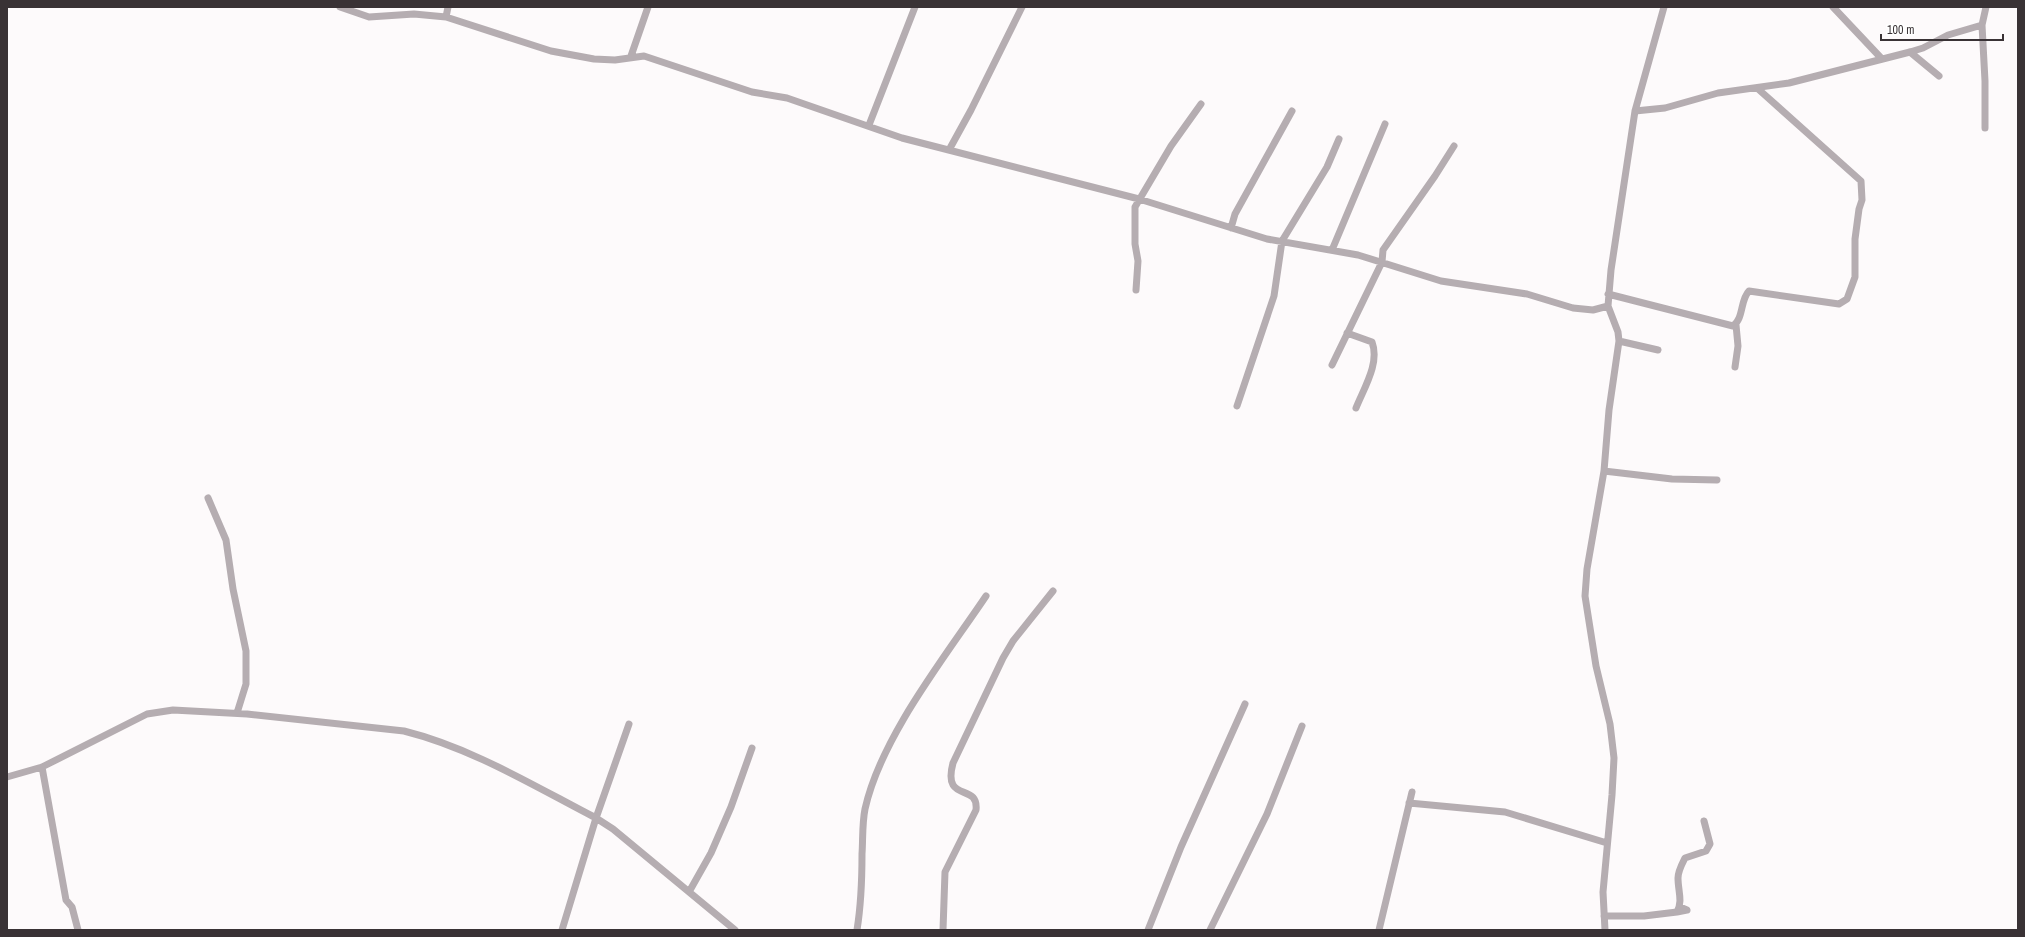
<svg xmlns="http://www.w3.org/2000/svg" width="2025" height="937" font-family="'Archivo Narrow',sans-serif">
<rect width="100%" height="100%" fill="#fdfafb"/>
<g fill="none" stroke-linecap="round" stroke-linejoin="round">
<path stroke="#b5adb1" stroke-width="7" d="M340 7 369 17 414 14 446 17 551 51 594 59 615 60 644 56 752 92 787 98 902 138 1139 199 1267 239 1358 255 1441 281 1527 294 1573 308 1593 310 1608 306
M1833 7 1882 59
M446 17 448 7
M1910 52 1939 76
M631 56 648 7
M1635 111 1665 108 1718 93 1789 83 1910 52 1923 48 1948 35 1982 25
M869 125 915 7
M1985 128V81L1982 25 1986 7
M949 150 971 110 1022 7
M1231 228 1235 214 1292 111
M1332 250 1385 124
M1136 290 1138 261 1135 244V207L1171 146 1201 104
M1608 294 1733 326C1744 318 1740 300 1749 291L1839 304 1847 299 1855 277V239L1859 209 1862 200 1861 181 1757 88
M1347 333 1372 342C1380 363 1364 388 1356 408
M1619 341 1658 350
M1332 365 1382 262 1383 250 1435 176 1454 146
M1735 367 1738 346 1736 325
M1237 406 1274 296 1282 241 1327 167 1339 139
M1604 471 1672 479 1717 480
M208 498 226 540 233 589 246 651V684L237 713
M42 767 66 900 72 907 78 930
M7 777 42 767 147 714 173 710 247 714 404 731C472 748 534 786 596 818L613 829 735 930
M1409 803 1505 812 1607 843
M689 892 711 853 731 807 752 748
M1677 912 1687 910 1680 907
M1604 916H1644L1677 912C1683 901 1678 891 1678 878 1678 871 1682 864 1685 858L1706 851 1710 844 1704 821
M562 930 596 818 629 724
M857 930C861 905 862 880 862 854 863 840 862 824 865 809 881 737 945 657 986 596
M943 930 945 872 976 810C979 782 942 804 953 763L1003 658 1013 641 1053 591
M1148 930 1181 847 1245 704
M1210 930 1267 814 1302 726
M1379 930 1412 792
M1605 930 1603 892 1612 795 1614 758 1610 724 1596 666 1585 596 1587 569 1604 471 1609 410 1619 341 1618 332 1608 306 1611 270 1635 111 1664 7"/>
</g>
<rect width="2025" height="937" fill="none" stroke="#393235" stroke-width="16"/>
<path d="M1881 34v6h122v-6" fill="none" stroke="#393235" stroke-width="2"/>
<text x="1887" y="34" font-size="12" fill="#393235" stroke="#ffffff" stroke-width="3" paint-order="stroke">100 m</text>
</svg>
